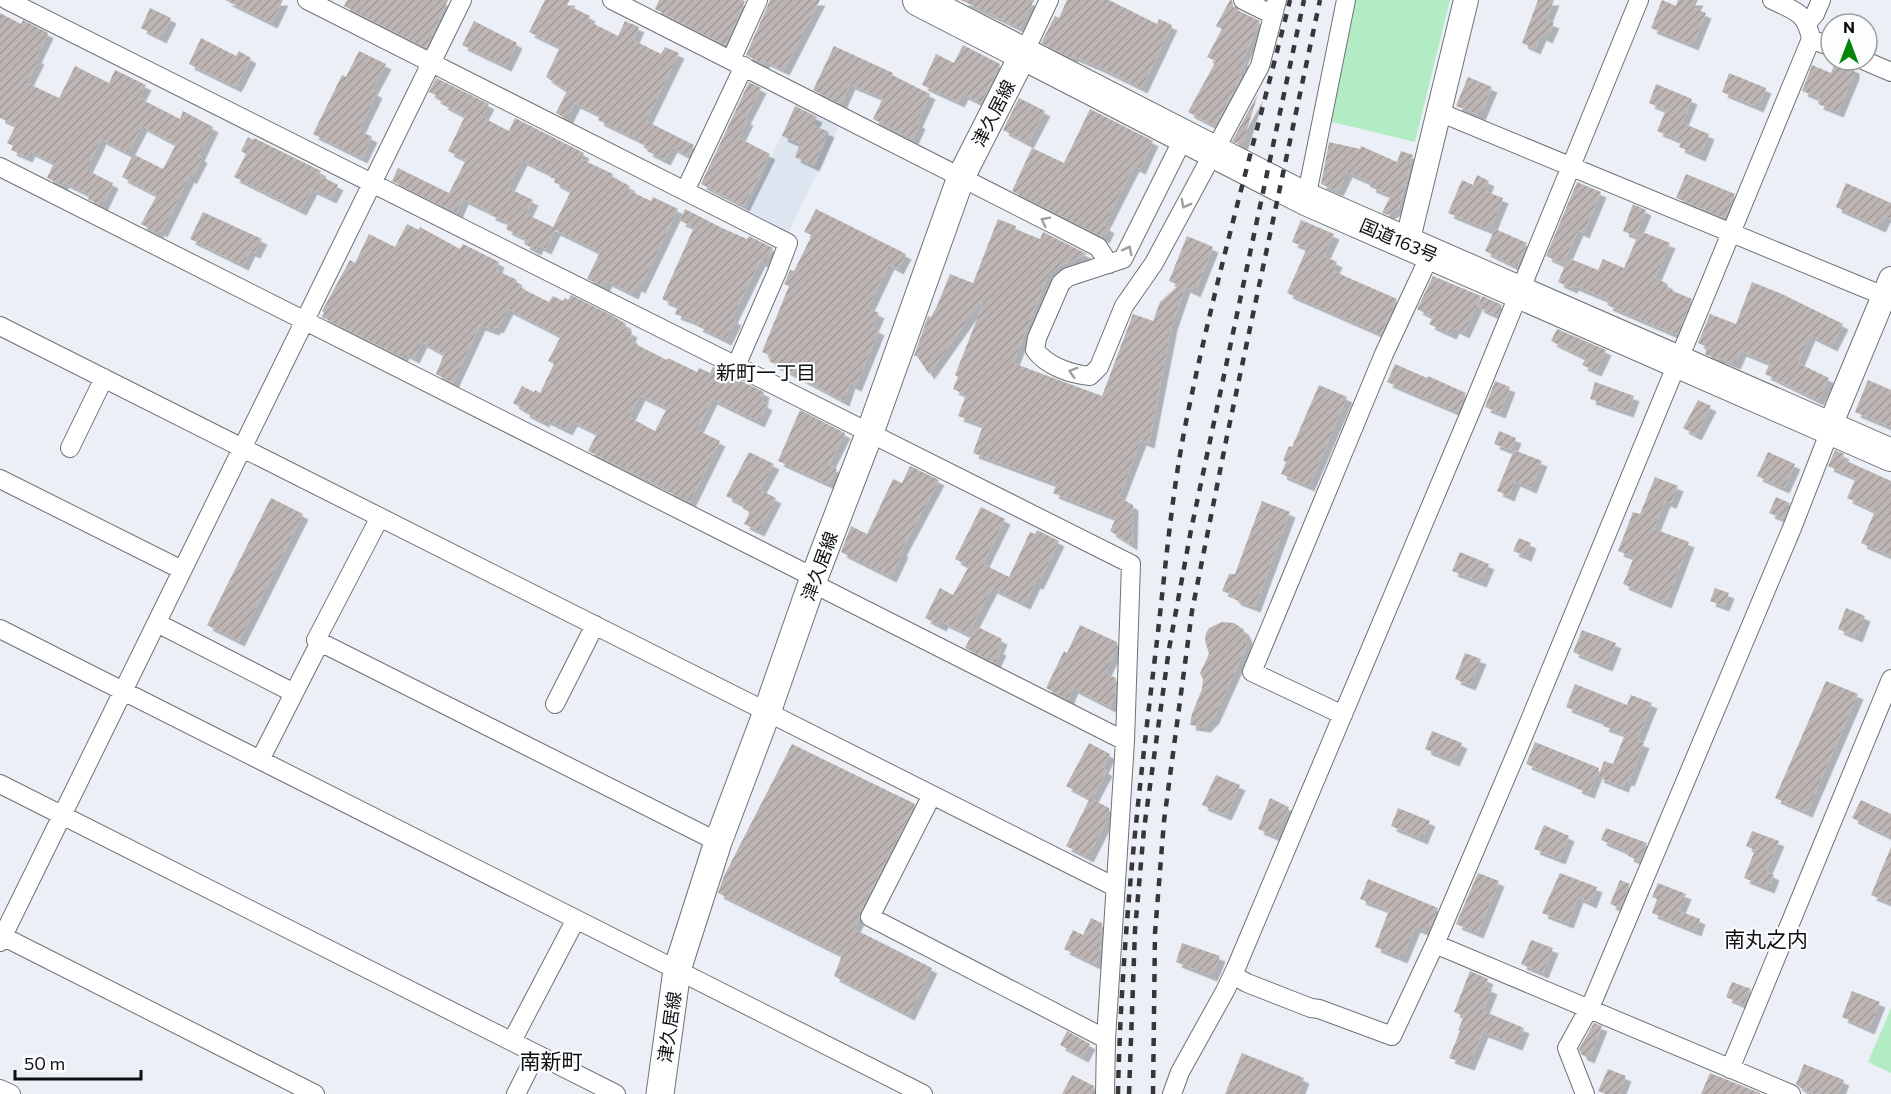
<svg xmlns="http://www.w3.org/2000/svg" width="1891" height="1094" font-family="Commissioner,'Noto Sans JP',sans-serif">
<defs>
<pattern id="building-hatch" width="6" height="6" patternUnits="userSpaceOnUse" patternTransform="scale(1.5)"><rect width="6" height="6" fill="#bdb5b4"/><path d="M-1 1l2-2M0 6l6-6M5 7l2-2" fill="none" stroke="#a19a9a"/></pattern>
<filter id="shadow"><feDropShadow dx="5.5" dy="5.5" stdDeviation="0" flood-color="#0004"/></filter>
</defs>
<rect width="100%" height="100%" fill="#ecf0f6"/>
<path fill="#dde5f1" d="M796 104 840 125 787 236 744 216Z"/>
<path fill="#b2ecc5" d="M1353 0H1450L1415 142 1328 121Z
M1891 1008V1073L1868 1062Z"/>
<path fill="url(#building-hatch)" fill-rule="evenodd" filter="url(#shadow)" d="M225 0H283L272 23Z
M347 0H448L426 48 344 6Z
M545 0H570L567 5 590 16 588 21 618 36 625 21 639 27 633 40 661 54 665 47 679 53 646 121 694 145 689 156 672 147 665 160 647 151 649 147 638 142 639 140 598 120 600 115 575 103 567 119 556 113 567 91 546 77 560 47 529 32Z
M659 0H742L745 1 725 45 655 9Z
M770 0H820L784 70 765 61 763 64 746 55Z
M961 0H1034L1020 28Z
M1067 0H1109L1157 24 1159 19 1172 25 1142 88 1101 68 1073 56 1072 58 1041 43 1055 16 1059 18Z
M1230 0H1232L1233 6 1237 10 1260 21 1242 60 1246 62 1239 76 1241 77 1215 126 1188 112 1216 61 1207 57 1222 29 1216 26Z
M1538 0H1554L1546 20 1554 23 1547 38 1541 35 1535 49 1522 43Z
M1662 0 1676 6 1678 0H1698L1694 8 1706 13 1693 45 1651 28Z
M150 8 171 18 161 38 141 28Z
M0 13 21 24 23 20 48 33 36 58 39 59 27 83 59 98 75 66 109 83 115 70 146 85 139 98 180 119 183 111 213 127 199 156 202 158 191 179 189 177 162 232 159 230 158 233 141 224 157 195 122 177 133 154 163 169 176 144 142 126 128 153 101 139 86 170 113 183 102 206 88 199 90 195 64 182 62 185 47 178 54 163 30 151 27 157 11 150 13 146 7 143 16 125 0 118Z
M474 21 517 43 506 66 462 45Z
M201 38 236 56 239 51 251 58 236 87 189 64Z
M963 45 1000 64 981 103 963 94 959 102 922 85 936 54 954 63Z
M834 46 893 73 892 75 930 94 917 122 920 124 913 139 873 119 883 98 850 84 841 104 813 90Z
M359 51 386 64 372 90 377 93 360 128 365 131 364 133 372 137 362 158 313 134 342 75 346 77Z
M1836 61 1854 68V74L1838 112 1818 104 1820 98 1802 91 1812 65 1831 73Z
M1729 73 1766 88 1758 107 1722 92Z
M1468 77 1492 87 1480 115 1456 106Z
M436 78 489 104 482 117 509 131 515 118 584 153 581 159 613 174 612 177 630 186 628 190 651 201 653 197 678 209 640 288 636 286 633 294 607 281 604 287 587 279 600 252 555 230 546 249 538 245 536 250 524 244 526 239 506 229 509 222 490 215 491 212 463 199 457 213 392 181 398 168 449 193 466 160 448 151 465 116 442 104 443 102 435 98 436 95 429 92ZM522 160 551 174 550 177 555 179 554 182 571 191 553 227 526 214 533 200 508 188Z
M749 82 761 88 745 119 748 120 739 138 770 154 744 206 701 184Z
M1656 84 1692 99 1682 123 1709 134 1700 156 1679 147 1682 141 1657 131 1666 110 1649 103Z
M1258 94 1242 146 1232 141Z
M1019 98 1045 111 1028 143 1003 130Z
M795 106 817 117 813 125 829 132 814 166 795 157 800 144 782 136Z
M1090 109 1153 141 1140 169 1134 166 1104 225 1109 228 1104 238 1012 191 1032 148 1064 163Z
M248 137 253 140 254 138 321 171 319 175 338 185 331 198 312 189 301 210 234 177 246 154 241 151Z
M1329 142 1360 149 1361 146 1397 162 1401 151 1413 155 1399 208 1387 215 1382 213 1391 195 1370 187 1372 183 1347 172 1338 191 1321 184Z
M1686 174 1735 194 1725 218 1676 198Z
M1477 175 1489 181 1485 191 1503 198 1490 230 1448 213 1462 180 1473 185Z
M1577 182 1601 192 1584 233 1578 230 1563 264 1546 256Z
M1846 183 1891 203V219L1885 217 1880 227 1836 207Z
M1633 204 1646 210 1635 236 1623 231Z
M685 209 722 228 747 239 749 236 773 248 765 263 760 261 732 318 736 320 726 340 697 326 699 323 675 314 678 306 662 299 694 227 680 221Z
M816 209 906 254 898 269 889 264 868 308 879 313 873 327 879 330 856 386 850 383 844 401 769 361 771 356 762 352 789 286 784 284 790 270 794 271 812 235 804 232Z
M203 212 262 239 255 253 250 251 243 265 190 239Z
M998 219 1016 226 1015 229 1040 239 1043 232 1087 254 1060 266 1048 275 1013 363 1102 396 1133 314 1153 321 1160 302 1179 285 1169 281 1187 236 1213 247 1195 292 1185 287 1172 325 1149 443 1141 440 1119 497 1133 505 1132 545 1110 531 1116 518 1053 493 1057 484 973 453 983 425 958 416 966 395 953 389 958 377 955 375 983 304 980 302 929 374 917 356H914L928 316 931 317 937 306 950 274 973 283Z
M1301 220 1334 234 1324 256 1337 262 1333 271 1397 299 1381 334 1287 293 1307 248 1292 242Z
M407 224 419 230 420 227 460 249 463 244 499 262 496 270 517 280 516 282 520 284 519 287 549 302 553 296 563 301 565 298 568 300 571 295 613 316 626 324 624 328 632 332 630 337 633 339 631 342 667 360 668 358 697 372 699 368 710 373 713 367 764 392 762 402 767 405 759 422 712 399 697 430 720 441 690 502 667 491V489L588 451 597 433 572 421 567 430 545 419 544 422 524 412 525 410 513 403 522 386 534 392 535 390 540 393 554 364 548 361 561 336 508 309 498 328 495 327 494 330 480 325 453 383 436 374 444 354 422 342 414 358 404 353 402 357 322 317 324 313 322 311 350 260 355 263 369 234 395 247ZM640 395 667 408 655 431 629 417Z
M1495 229 1527 243 1517 267 1485 251Z
M1640 231 1670 243 1655 278 1668 284 1666 288 1692 299 1677 335 1607 305 1609 300 1573 285 1572 288 1558 282 1568 258 1598 270 1603 259 1624 268Z
M1433 276 1481 296 1464 333 1454 328 1451 334 1429 324 1433 317 1417 309Z
M1752 282 1782 294 1843 324 1832 346 1810 335 1798 363 1829 378 1818 400 1765 374 1770 363 1741 351 1735 364 1720 358 1719 360 1705 354 1707 347 1698 343 1710 314 1736 324Z
M1482 296 1502 305 1498 316 1478 307Z
M1557 329 1606 350 1596 371 1582 365 1586 358 1551 341Z
M1395 364 1427 378 1428 376 1466 393 1458 412 1387 382Z
M1868 380 1891 390V427L1855 412Z
M1495 381 1510 387 1500 413 1485 407Z
M1595 382 1634 396 1628 412 1590 399Z
M1319 385 1347 397 1309 486 1281 474 1286 462 1283 460 1289 446 1292 447Z
M1698 400 1711 406 1696 435 1683 428Z
M800 410 845 433 829 465 837 469 829 484 778 461Z
M1499 431 1516 438 1511 450 1494 444Z
M1514 450 1542 461 1531 488 1515 481 1509 496 1497 491Z
M1835 450 1844 454 1842 459 1891 481V556L1861 543 1875 511 1847 498 1856 478 1828 466Z
M749 452 774 464 760 490 776 498 759 531 744 524 750 512 743 509 744 505 726 496Z
M1768 452 1795 464 1784 488 1757 476Z
M910 466 939 480 901 551 903 552 891 577 841 552 851 526 867 534 893 479 902 483Z
M1655 477 1678 486 1671 503 1665 501 1654 529 1689 542 1666 603 1623 584 1634 557 1618 551 1633 512 1640 514Z
M1776 497 1790 503 1784 519 1769 513Z
M271 498 303 514 239 641 207 625Z
M1262 501 1290 512 1255 607 1236 600 1231 594 1222 591 1229 574H1235Z
M981 507 1005 519 983 564 1009 577 1030 532 1035 534 1037 530 1059 541 1038 584 1035 583 1025 604 992 588 968 634 943 622 941 626 925 618 940 588 953 595 969 566 955 559Z
M1519 538 1531 543 1526 556 1513 551Z
M1460 552 1489 564 1481 582 1452 571Z
M1715 588 1729 593 1724 606 1710 601Z
M1846 608 1865 616 1857 637 1838 629Z
M1222 622 1234 623 1243 629 1247 637 1246 647 1214 718 1205 727 1190 725 1192 714 1202 689 1203 679 1200 673 1209 654 1205 640 1206 633 1209 628Z
M1080 625 1117 642V648L1105 673 1116 678 1115 695 1110 707 1073 688 1068 700 1046 688 1064 651 1067 653Z
M976 626 1002 639 998 649 1001 650 995 663 965 648Z
M1582 630 1616 643 1607 666 1573 652Z
M1465 653 1481 659 1470 685 1455 679Z
M1826 681 1858 694 1807 812 1775 798Z
M1575 684 1627 705 1631 695 1652 703 1637 740 1644 743 1629 781 1626 780 1623 787 1598 777 1604 761 1613 764 1625 734 1603 726 1605 722 1566 707Z
M1432 731 1462 743 1454 761 1425 749Z
M1535 742 1599 768 1589 793 1576 788 1577 785 1526 764Z
M1089 743 1110 754 1103 768 1107 771 1092 799 1109 808V816L1088 857 1066 846 1090 798 1091 799 1066 786Z
M792 744 915 804 860 912 859 919 854 929 932 968 909 1015 834 976 842 955 718 893 724 876Z
M1216 775 1240 785 1226 815 1202 805Z
M1270 798 1289 807 1275 836 1258 829Z
M1861 800 1891 814V837L1852 818Z
M1398 808 1430 821 1422 839 1391 826Z
M1544 825 1569 836 1560 859 1534 849Z
M1606 828 1647 843 1640 861 1628 856 1629 852 1601 840Z
M1752 831 1779 841 1766 871 1774 875 1769 888 1744 878 1755 850 1746 846Z
M1891 847V903L1871 895Z
M1478 873 1499 881 1478 933 1456 924Z
M1560 873 1597 887 1591 903 1578 897 1568 923 1542 913Z
M1368 879 1438 908 1428 932 1415 927 1402 958 1375 947 1389 910 1360 899Z
M1620 880 1630 884 1620 908 1610 904Z
M1658 883 1686 894 1679 911 1700 919 1696 931 1652 913 1657 899 1652 897Z
M1091 918 1102 923 1100 953 1095 964 1064 949 1073 930 1083 935Z
M1531 940 1553 948 1543 973 1521 964Z
M1182 943 1220 956 1212 976 1176 962Z
M1470 971 1488 979 1485 986 1492 989 1483 1011 1524 1028 1517 1045 1483 1032 1469 1065 1449 1058 1460 1031 1458 1030 1464 1016 1454 1012Z
M1732 982 1751 989 1744 1005 1726 997Z
M1852 991 1880 1002 1869 1029 1842 1017Z
M1594 1023 1602 1026 1589 1058 1582 1055 1579 1049Z
M1067 1031 1090 1044 1083 1057 1060 1045Z
M1242 1053 1304 1078 1298 1094H1225Z
M1804 1064 1844 1080 1838 1094H1814L1801 1088 1796 1084Z
M1608 1069 1626 1076 1619 1094H1606L1598 1091Z
M1710 1073 1760 1093V1094H1701Z
M1072 1075 1094 1086V1094H1062Z"/>
<g fill="none" stroke-linecap="round" stroke-linejoin="round">
<g stroke="#6e7277" stroke-width="20">
<path id="minor" d="M7 0 1131 564 1125 741 1106 1039 1105 1094
M307 0 788 243 777 272 736 366
M612 0 1098 247 1109 264
M1243 0 1273 15
M1808 22 1815 14 1821 0
M1811 39 1831 47
M1024 53 1049 0
M731 60 758 0
M1863 60 1891 72
M1439 112 1884 296
M1184 137 1123 259 1068 277 1061 283 1037 338 1035 350C1047 366 1070 374 1090 376L1099 367 1124 306 1154 263 1260 66 1277 0
M0 167 815 578
M685 191 744 66
M1306 199 1346 0
M0 326 1115 887
M70 448 104 378
M0 479 182 570
M380 517 316 640 718 842
M812 583 1125 741
M157 623 294 693
M0 629 923 1094
M555 704 595 625
M1343 715 1252 672 1384 354 1431 253
M260 760 320 642
M0 784 616 1094
M932 795 870 917 1106 1039
M0 935 315 1094
M0 942 462 0
M1435 944 1791 1094
M1233 975 1247 983 1311 1008 1319 1009 1392 1036 1435 944 1518 749 1811 39C1806 12 1795 11 1772 0
M512 1041 576 919
M1730 1069 1891 679
M0 1089 11 1094
M516 1094 536 1054
M1172 1094 1180 1072 1225 991 1236 968 1470 413 1639 0
M1585 1094 1567 1048 1592 1003 1792 528 1831 428"/>
</g>
<g stroke="#6e7277" stroke-width="26">
<path id="tertiary" d="M1407 243 1466 0
M1831 428 1834 416 1891 279"/>
</g>
<g stroke="#6e7277" stroke-width="29">
<path id="secondary" d="M660 1094 677 970 718 842 767 712 812 583 873 424 961 177 1024 53"/>
</g>
<g stroke="#6e7277" stroke-width="34">
<path id="trunk" d="M919 0 1306 199 1891 455"/>
</g>
<use href="#minor" stroke="#fff" stroke-width="18"/>
<use href="#tertiary" stroke="#fff" stroke-width="24"/>
<use href="#secondary" stroke="#fff" stroke-width="27"/>
<use href="#trunk" stroke="#fff" stroke-width="32"/>
<path stroke="#35373a" stroke-width="4.5" stroke-dasharray="8 8" stroke-linecap="butt" d="M1118 1094C1121 945 1138 797 1156 649 1165 574 1171 497 1186 422 1215 280 1255 141 1290 0
M1129 1094 1135 930 1144 829 1169 649 1191 530 1304 0
M1153 1094 1155 933 1164 821 1192 611 1227 436 1320 0"/>
</g>
<defs><path id="oneway-chevron" d="M-2-3.5L2.5 0L-2 3.5" fill="none" stroke-width="1.6" stroke-linecap="round" stroke-linejoin="round" transform="scale(1.5)"/></defs>
<g stroke="#9f9fa0">
<use href="#oneway-chevron" transform="translate(1185 204) rotate(118)"/>
<use href="#oneway-chevron" transform="translate(1045 221) rotate(-153)"/>
<use href="#oneway-chevron" transform="translate(1128 250) rotate(-63)"/>
<use href="#oneway-chevron" transform="translate(1073 372) rotate(-163)"/>
</g>
<g text-anchor="middle" dominant-baseline="central" stroke-width="4.5" stroke-linejoin="round" paint-order="stroke">
<g font-size="18" fill="#0e0f11" stroke="#fcfdfe">
<text transform="translate(993 113) rotate(-63)">津久居線</text>
<text transform="translate(1399 240) rotate(23)">国道163号</text>
<text transform="translate(819 566) rotate(-70)">津久居線</text>
<text transform="translate(669 1027) rotate(-82)">津久居線</text>
</g>
<g font-size="20" fill="#0e0f11" stroke="#fcfdfe">
<text x="766" y="372">新町一丁目</text>
</g>
<g font-size="21" fill="#0e0f11" stroke="#fcfdfe">
<text x="1766" y="938">南丸之内</text>
<text x="551" y="1060">南新町</text>
</g>
</g>
<g transform="translate(1849 42)"><circle r="28" fill="#fcfdfe" stroke="#9d9e9f" stroke-width="1.5"/>
<path d="M0-4.5L10 22L0 15L-10 22Z" fill="#03860b"/>
<text y="-9" font-size="16" font-weight="bold" text-anchor="middle" fill="#0e0f11">N</text>
</g>
<path d="M15 1070v9h126v-9" fill="none" stroke="#0e0f11" stroke-width="3"/>
<text x="24" y="1070" font-size="18" fill="#0e0f11" stroke="#fcfdfe" stroke-width="4.5" paint-order="stroke">50 m</text>
</svg>
